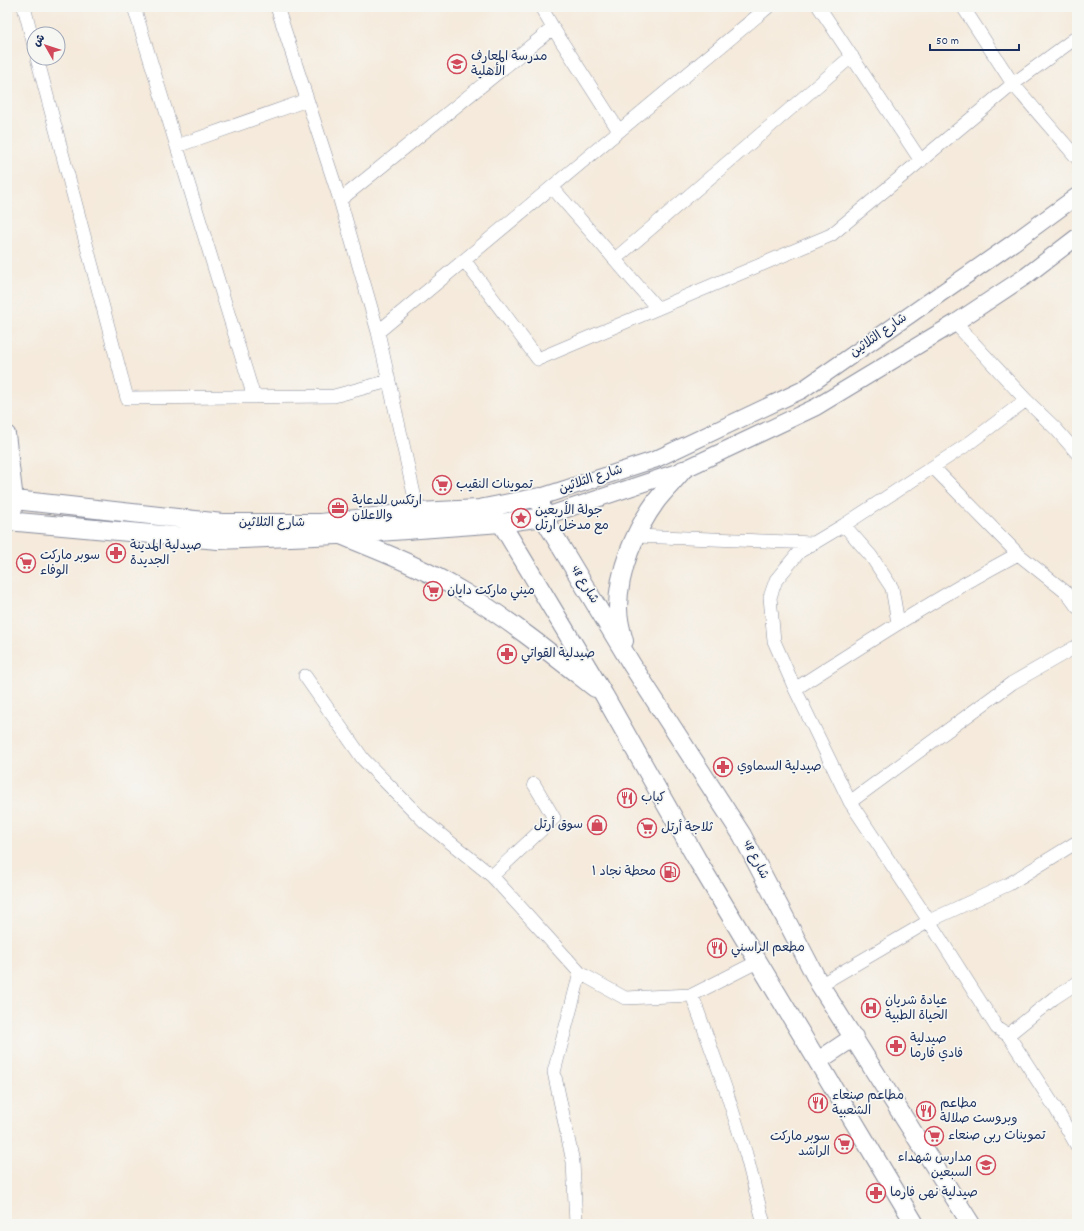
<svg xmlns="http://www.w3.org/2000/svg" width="1084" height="1231" font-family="Dekko,'Playpen Sans Arabic',sans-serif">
<rect width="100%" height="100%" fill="#f6f6f2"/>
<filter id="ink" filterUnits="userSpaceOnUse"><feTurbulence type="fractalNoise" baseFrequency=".025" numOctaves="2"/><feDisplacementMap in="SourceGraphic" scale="8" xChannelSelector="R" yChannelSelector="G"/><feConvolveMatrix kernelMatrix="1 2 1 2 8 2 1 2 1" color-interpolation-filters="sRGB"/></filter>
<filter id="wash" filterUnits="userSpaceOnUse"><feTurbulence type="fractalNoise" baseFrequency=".012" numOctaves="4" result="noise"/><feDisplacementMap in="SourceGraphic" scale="16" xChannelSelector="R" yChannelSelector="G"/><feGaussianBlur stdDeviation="0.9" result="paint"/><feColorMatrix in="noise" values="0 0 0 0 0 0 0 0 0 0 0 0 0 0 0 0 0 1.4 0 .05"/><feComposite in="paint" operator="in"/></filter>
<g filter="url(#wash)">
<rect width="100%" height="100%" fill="#f5eadb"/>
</g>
<g filter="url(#ink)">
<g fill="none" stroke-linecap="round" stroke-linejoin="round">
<g stroke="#888c9c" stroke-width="14">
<path id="minor" d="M24 7 34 45
M134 7 254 397
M277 7 340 200 378 332 418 512
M541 7 553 28 619 131
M819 7 921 161
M963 7 1013 84 1077 158
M37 58 127 398 334 396 389 381
M177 146 307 100
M552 187 657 308
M340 200 553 28
M615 259 852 56
M464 260 538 359 831 235 1013 84 1077 37
M955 323 1026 400 1056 429 1077 453
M378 332 768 7
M1026 400 968 444 844 525 799 552 776 580 770 597 774 641 795 689 850 802 929 921 997 1028 1008 1035 1054 998 1077 983
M933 467 1018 554 1067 593 1077 607
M844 525 871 556 892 588 898 623
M636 536 814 543
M305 676 363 759 425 822 492 876 580 973 625 998 692 995 759 961
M795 689C868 642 941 595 1018 554
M850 802 1012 683 1077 646
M492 876 554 818 534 784
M820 985 929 921 1009 884 1077 842
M692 995 725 1087 746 1154 764 1224
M1008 1035 1056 1109 1077 1146
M576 1224 573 1162 554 1072 580 973"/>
</g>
<g stroke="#888c9c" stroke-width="18">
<path id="tertiary" d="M7 434 15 500 12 521
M540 497 654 460 802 390 1013 243 1077 196
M543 517 683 470 816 407 955 323 1026 276 1077 237"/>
</g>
<g stroke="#888c9c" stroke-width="20">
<path id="secondary" d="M7 501 15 500 222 523H321L418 512 479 509 540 497 543 517 632 665 742 835 820 985 971 1224
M479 509 501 523 604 695 699 863 915 1224
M7 521 218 540 338 535 501 523 543 517
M343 536C385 553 426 569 465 593 511 621 553 655 595 688
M624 641C621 631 618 620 618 608 618 571 635 530 657 500 665 490 675 480 683 470
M818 1061 854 1037"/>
</g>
<use href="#minor" stroke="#fff" stroke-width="13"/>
<use href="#tertiary" stroke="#fff" stroke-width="16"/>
<use href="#secondary" stroke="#fff" stroke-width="18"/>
</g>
</g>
<defs>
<g id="school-ring" transform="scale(1)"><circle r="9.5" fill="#f6f6f2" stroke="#d1495b" stroke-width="1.5"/><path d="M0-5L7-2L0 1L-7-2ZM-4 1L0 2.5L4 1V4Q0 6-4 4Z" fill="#d1495b"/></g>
<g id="supermarket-ring" transform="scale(1)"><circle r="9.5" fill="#f6f6f2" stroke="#d1495b" stroke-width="1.5"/><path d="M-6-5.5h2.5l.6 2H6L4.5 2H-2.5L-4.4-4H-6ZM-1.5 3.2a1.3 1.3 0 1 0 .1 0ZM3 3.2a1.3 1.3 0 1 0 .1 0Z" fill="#d1495b"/></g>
<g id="office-ring" transform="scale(1)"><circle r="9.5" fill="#f6f6f2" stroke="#d1495b" stroke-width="1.5"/><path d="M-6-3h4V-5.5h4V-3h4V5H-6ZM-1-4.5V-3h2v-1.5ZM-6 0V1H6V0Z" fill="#d1495b"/></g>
<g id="sight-ring" transform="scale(1)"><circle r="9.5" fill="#f6f6f2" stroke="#d1495b" stroke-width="1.5"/><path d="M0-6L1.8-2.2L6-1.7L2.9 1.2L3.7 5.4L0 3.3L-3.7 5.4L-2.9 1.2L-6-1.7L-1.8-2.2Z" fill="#d1495b"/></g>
<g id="pharmacy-ring" transform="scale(1)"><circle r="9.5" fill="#f6f6f2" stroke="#d1495b" stroke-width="1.5"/><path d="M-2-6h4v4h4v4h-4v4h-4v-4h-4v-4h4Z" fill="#d1495b"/></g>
<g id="restaurant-ring" transform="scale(1)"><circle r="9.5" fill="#f6f6f2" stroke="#d1495b" stroke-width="1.5"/><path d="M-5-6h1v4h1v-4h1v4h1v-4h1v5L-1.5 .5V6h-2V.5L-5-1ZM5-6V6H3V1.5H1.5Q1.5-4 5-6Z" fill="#d1495b"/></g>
<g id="shop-ring" transform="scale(1)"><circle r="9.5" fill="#f6f6f2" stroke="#d1495b" stroke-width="1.5"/><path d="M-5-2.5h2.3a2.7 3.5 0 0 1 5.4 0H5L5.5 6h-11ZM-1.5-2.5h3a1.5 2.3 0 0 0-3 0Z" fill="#d1495b"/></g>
<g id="fuel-ring" transform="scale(1)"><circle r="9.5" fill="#f6f6f2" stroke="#d1495b" stroke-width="1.5"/><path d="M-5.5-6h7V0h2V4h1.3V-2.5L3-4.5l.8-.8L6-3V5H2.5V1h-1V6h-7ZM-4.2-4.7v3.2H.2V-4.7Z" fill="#d1495b"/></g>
<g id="hospital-ring" transform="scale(1)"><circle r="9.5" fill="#f6f6f2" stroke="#d1495b" stroke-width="1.5"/><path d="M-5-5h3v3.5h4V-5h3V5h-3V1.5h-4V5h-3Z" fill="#d1495b"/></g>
</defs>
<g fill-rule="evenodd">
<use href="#school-ring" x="457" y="64"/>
<use href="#supermarket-ring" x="442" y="485"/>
<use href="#office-ring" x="338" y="508"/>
<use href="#sight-ring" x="521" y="518"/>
<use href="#pharmacy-ring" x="116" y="553"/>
<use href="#supermarket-ring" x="26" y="563"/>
<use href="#supermarket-ring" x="433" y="591"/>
<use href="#pharmacy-ring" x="507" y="654"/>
<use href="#pharmacy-ring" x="723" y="767"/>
<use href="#restaurant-ring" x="627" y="798"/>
<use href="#shop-ring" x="597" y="825"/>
<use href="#supermarket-ring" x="647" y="828"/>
<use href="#fuel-ring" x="670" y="872"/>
<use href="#restaurant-ring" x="717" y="948"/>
<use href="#hospital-ring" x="871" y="1008"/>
<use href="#pharmacy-ring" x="896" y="1046"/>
<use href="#restaurant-ring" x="818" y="1103"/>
<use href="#restaurant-ring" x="926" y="1111"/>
<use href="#supermarket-ring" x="934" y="1136"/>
<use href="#supermarket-ring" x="844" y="1144"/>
<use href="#school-ring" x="986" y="1165"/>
<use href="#pharmacy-ring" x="876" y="1193"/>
</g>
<g text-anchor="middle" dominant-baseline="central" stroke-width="3.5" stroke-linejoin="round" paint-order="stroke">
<g font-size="13" fill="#1b2f5e" stroke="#f6f6f2" text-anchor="start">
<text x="471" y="57">مدرسة المعارف<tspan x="471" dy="15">الأهلية</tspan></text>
<text x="456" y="485">تموينات النقيب</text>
<text x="352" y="501">ارتكس للدعاية<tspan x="352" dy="15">والاعلان</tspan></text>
<text x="535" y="511">جولة الأربعين<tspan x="535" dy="15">مع مدخل ارتل</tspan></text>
<text x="130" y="546">صيدلية المدينة<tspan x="130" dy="15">الجديدة</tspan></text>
<text x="40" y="556">سوبر ماركت<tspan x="40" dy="15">الوفاء</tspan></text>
<text x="447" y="591">ميني ماركت دايان</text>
<text x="521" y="654">صيدلية القواتي</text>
<text x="737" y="767">صيدلية السماوي</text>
<text x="641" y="798">كباب</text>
<text x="583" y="825" text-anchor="end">سوق أرتل</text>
<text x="661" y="828">ثلاجة أرتل</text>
<text x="656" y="872" text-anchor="end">محطة نجاد ١</text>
<text x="731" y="948">مطعم الراسني</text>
<text x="885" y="1001">عيادة شريان<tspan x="885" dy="15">الحياة الطبية</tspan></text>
<text x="910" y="1039">صيدلية<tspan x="910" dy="15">فادي فارما</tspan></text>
<text x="832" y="1096">مطاعم صنعاء<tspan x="832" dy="15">الشعبية</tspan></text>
<text x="940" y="1104">مطاعم<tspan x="940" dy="15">وبروست صلالة</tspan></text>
<text x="948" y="1136">تموينات ربى صنعاء</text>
<text x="830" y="1137" text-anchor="end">سوبر ماركت<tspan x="830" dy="15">الراشد</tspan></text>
<text x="972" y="1158" text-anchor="end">مدارس شهداء<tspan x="972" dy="15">السبعين</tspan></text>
<text x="890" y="1193">صيدلية نهى فارما</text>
</g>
<g font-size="13" fill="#1b2f5e" stroke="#f6f6f2">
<text transform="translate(879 336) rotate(-35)">شارع الثلاثين</text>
<text transform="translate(591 480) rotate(-18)">شارع الثلاثين</text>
<text x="272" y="523">شارع الثلاثين</text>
<text transform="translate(584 585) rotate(59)">شارع 48</text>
<text transform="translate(755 860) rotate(63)">شارع 48</text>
</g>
</g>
<rect width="1084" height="1231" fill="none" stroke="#f6f6f2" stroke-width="24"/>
<g transform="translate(46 46) rotate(309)"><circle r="19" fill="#f6f6f2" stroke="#9ea6b7"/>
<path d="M0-3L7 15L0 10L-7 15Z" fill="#d1495b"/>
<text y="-6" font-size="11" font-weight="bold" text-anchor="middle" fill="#1b2f5e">ش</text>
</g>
<path d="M930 44v6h89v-6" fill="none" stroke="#1b2f5e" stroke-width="2"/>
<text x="936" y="44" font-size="12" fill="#1b2f5e" stroke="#f6f6f2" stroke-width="3" paint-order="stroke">50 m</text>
</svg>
